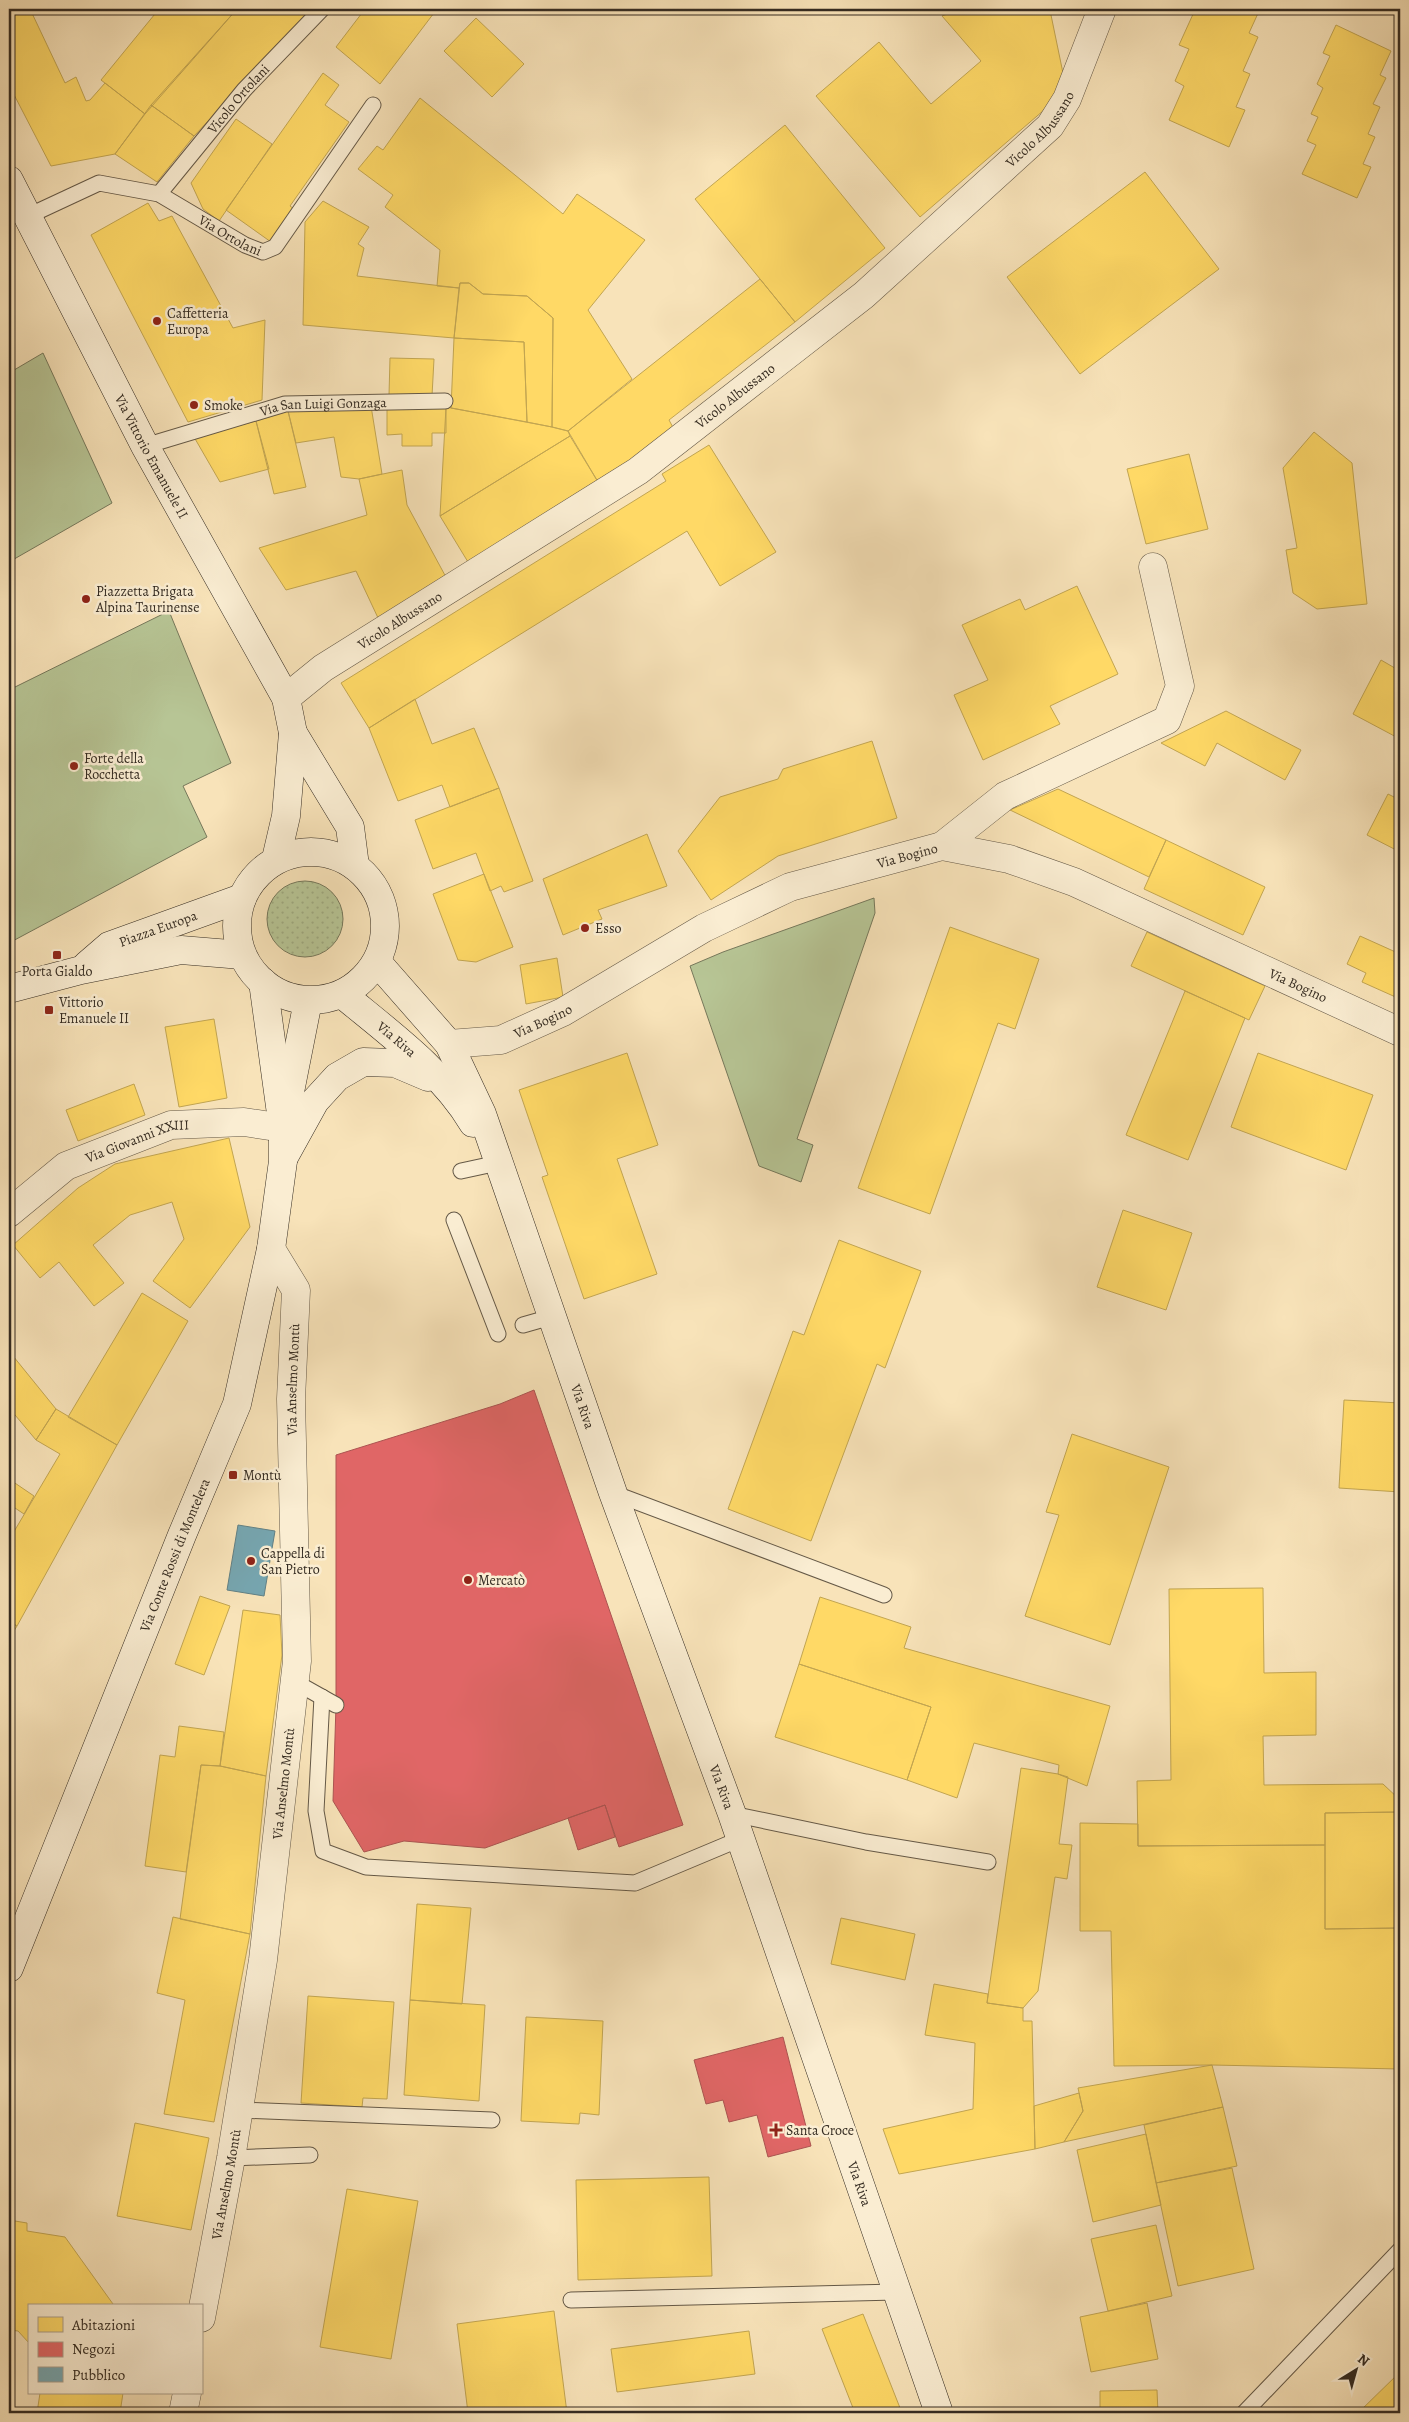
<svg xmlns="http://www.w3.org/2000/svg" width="1409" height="2422" font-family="Alegreya,serif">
<defs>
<pattern id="grass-dots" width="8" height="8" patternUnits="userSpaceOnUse" patternTransform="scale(1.25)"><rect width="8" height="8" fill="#b7c595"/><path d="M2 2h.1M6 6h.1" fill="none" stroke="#9ea980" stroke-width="1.8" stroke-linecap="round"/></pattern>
</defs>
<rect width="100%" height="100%" fill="#f8e3b9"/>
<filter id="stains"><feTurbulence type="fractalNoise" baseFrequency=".004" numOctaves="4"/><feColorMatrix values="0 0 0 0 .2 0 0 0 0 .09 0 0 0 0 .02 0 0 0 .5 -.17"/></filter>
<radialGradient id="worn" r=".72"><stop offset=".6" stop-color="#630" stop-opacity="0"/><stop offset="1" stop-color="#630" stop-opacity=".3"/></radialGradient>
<path fill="url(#grass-dots)" stroke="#76785b" d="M267 919a38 38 0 1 1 76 0a38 38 0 1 1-76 0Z"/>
<path fill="#b7c595" stroke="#76785b" d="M43 353 112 503 9 562V373Z
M169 611 231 763 183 786 207 837 9 943V690Z
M874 898 875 913 797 1139 813 1145 801 1182 759 1166 690 966 723 952Z"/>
<path fill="#ffd966" stroke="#c2a551" d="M9 9H30L65 83 76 77 86 101 90 100 105 83 145 114 115 154 51 166 9 85Z
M159 9H237L145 114 101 80Z
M237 9H314L194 136 151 105Z
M365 9H437L380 84 336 47Z
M960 9H1046L1051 15 1064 78 1044 110 920 217 816 96 879 42 931 104 981 61 942 16Z
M1187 9H1260L1249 33 1258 37 1243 71 1250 74 1236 107 1245 110 1229 147 1169 120 1184 86 1175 81 1189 49 1179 45 1194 12Z
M476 18 524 64 492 97 444 51Z
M1336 25 1391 51 1380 75 1386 78 1373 104 1380 107 1368 134 1375 137 1363 164 1371 167 1357 198 1302 174 1316 145 1307 141 1318 117 1311 114 1323 88 1317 84 1330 56 1323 53Z
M323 73 339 85 325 105 349 122 290 206 294 209 271 242 226 210Z
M420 98 563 214 577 194 645 240 588 310 632 379 568 431 552 427 553 318 527 296 483 294 469 283H460L459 288 437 286 440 250 385 207 393 195 358 169 377 146 383 150Z
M151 105 194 136 157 182 115 154Z
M236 119 272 144 219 221 203 209 191 183Z
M785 125 885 248 795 322 695 199Z
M1145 172 1219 269 1080 374 1007 277Z
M323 201 369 227 358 244 364 248 357 276 459 288 454 338 303 325 305 222Z
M148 203 159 221 172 216 233 328 265 320 262 400 188 422 91 235Z
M760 279 795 322 669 420 676 433 601 487 568 431Z
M460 283H469L483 294 527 296 553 318 552 427 527 422 524 342 454 338Z
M454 338 524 342 527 422 451 408Z
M390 358 434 359 432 396 389 395Z
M371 406 382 474 359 479 341 477 334 437 296 443 288 411Z
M387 407H446V433H432V446H402V434L387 435Z
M446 407 552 427 568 431 570 436 440 516Z
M288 411 306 487 274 494 256 421Z
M256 421 269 469 220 482 194 437Z
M1314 432 1352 463 1367 604 1317 609 1293 593 1286 550 1297 548 1283 468Z
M570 436 598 482 468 562 440 516Z
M709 445 776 552 720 586 687 531 369 728 341 683 666 481 662 474Z
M1189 454 1208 529 1146 544 1127 469Z
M402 470 407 505 447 579 379 620 356 571 286 590 259 548 367 515 359 479Z
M1077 586 1118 674 1050 706 1060 724 983 760 954 695 988 680 962 625 1020 599 1025 610Z
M1381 660 1400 671V739L1353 714Z
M415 699 432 744 474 728 499 788 450 807 442 785 398 801 369 728Z
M1226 711 1301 750 1285 780 1217 743 1205 766 1161 743Z
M872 741 897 818 778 856 711 900 678 851 720 797 778 779 783 769Z
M499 788 533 881 504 892 501 886 490 891 476 853 433 869 415 820Z
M1058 789 1166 840 1149 877 1010 810Z
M1388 794 1400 800V852L1367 835Z
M647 834 667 886 598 910 602 919 563 935 543 879Z
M1166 840 1265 887 1243 935 1144 889Z
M484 874 513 947 476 962 458 960 433 894Z
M950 927 1039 959 1015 1029 998 1023 930 1214 858 1188Z
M1147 932 1265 986 1249 1020 1131 966Z
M1360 936 1400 954V999L1362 982 1366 973 1347 964Z
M557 958 563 997 526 1004 520 965Z
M1185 991 1245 1018 1188 1160 1126 1135Z
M214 1019 227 1098 179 1107 165 1027Z
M627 1053 658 1145 617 1159 657 1274 584 1299 542 1177 548 1175 519 1090Z
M1258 1053 1373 1095 1346 1170 1231 1127Z
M134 1084 145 1115 78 1141 66 1110Z
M229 1138 250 1227 190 1308 153 1281 184 1239 172 1202 130 1215 93 1245 124 1283 94 1306 59 1262 40 1278 13 1245 78 1188 115 1164Z
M1123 1210 1192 1233 1166 1310 1097 1287Z
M839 1240 921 1271 885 1368 877 1364 811 1541 728 1509 793 1331 804 1335Z
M142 1293 188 1321 117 1445 68 1417Z
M9 1351 56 1409 36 1440 10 1409 9 1410Z
M1344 1400 1400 1403V1492L1339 1488Z
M56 1409 117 1445 17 1626 9 1621V1540L60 1454 36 1440Z
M1072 1434 1169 1467 1110 1645 1025 1616 1059 1515 1046 1512Z
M9 1479 34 1496 24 1514 9 1504Z
M1263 1588 1264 1673 1316 1672V1735L1263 1736 1264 1785 1383 1784 1400 1800V1812L1325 1813V1845L1138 1846 1137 1781 1171 1780 1169 1589Z
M200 1596 230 1606 204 1675 175 1664Z
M820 1597 911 1627 904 1648 1110 1706 1087 1786 1058 1774 1059 1765 974 1743 957 1798 907 1780 931 1707 799 1664Z
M243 1610 280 1615 282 1655 266 1776 220 1766Z
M9 1621 17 1626 9 1639Z
M799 1664 931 1707 907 1780 775 1737Z
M179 1726 224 1732 220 1766 201 1765 186 1872 145 1866 160 1755 175 1757Z
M201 1765 220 1766 266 1776 250 1934 180 1919Z
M1021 1768 1058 1774 1068 1777 1059 1844 1072 1845 1067 1879 1055 1877 1038 1991 1023 2008 987 2003Z
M1400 1812V1928L1325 1929V1813Z
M1080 1823 1138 1824V1846L1325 1845V1929L1400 1928V2069L1212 2065 1114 2066 1111 1931H1080Z
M417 1904 471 1908 462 2004 410 2000Z
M173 1917 250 1934 214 2122 164 2114 185 2000 157 1993Z
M841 1918 915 1934 905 1980 831 1964Z
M934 1984 988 1994 987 2003 1023 2008V2021H1032L1035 2149 899 2174 883 2129 973 2109 975 2043 925 2035Z
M308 1996 394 2002 387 2099 363 2098 362 2107 301 2103Z
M410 2000 485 2005 479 2101 404 2095Z
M526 2017 603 2021 599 2115 580 2113 579 2124 521 2121Z
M1212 2065 1223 2107 1064 2142 1083 2111 1078 2088Z
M1079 2093 1083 2111 1064 2142 1035 2149 1034 2106Z
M1223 2107 1237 2166 1156 2183 1144 2125Z
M135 2123 209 2138 191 2230 117 2216Z
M1146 2134 1161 2205 1093 2222 1077 2150Z
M1232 2168 1254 2269 1178 2286 1156 2183Z
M709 2177 712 2276 578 2280 576 2180Z
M347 2189 418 2201 391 2359 320 2347Z
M9 2220 27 2223V2231L65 2237 113 2304 112 2306H29V2343L18 2331 9 2330Z
M1156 2225 1172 2296 1108 2311 1091 2239Z
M1147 2303 1158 2359 1091 2372 1080 2317Z
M554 2311 567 2413H468L457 2324Z
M863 2314 902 2413H855L822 2329Z
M749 2331 755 2374 617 2392 611 2349Z
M1400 2372V2413H1358Z
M1157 2390 1158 2413H1100V2391Z
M40 2393H123L120 2413H37Z"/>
<path fill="#e06666" stroke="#ac5451" d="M534 1390 683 1825 619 1847 605 1805 485 1848 404 1841 364 1852 333 1801 336 1705V1455L500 1404Z
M605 1805 615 1837 578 1850 568 1818Z
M783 2037 811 2146 768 2157 757 2115 729 2122 723 2100 706 2104 694 2060Z"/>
<path fill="#76a5af" stroke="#628084" d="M238 1525 275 1531 264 1596 227 1590Z"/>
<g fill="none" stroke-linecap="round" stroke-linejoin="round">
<g stroke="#655947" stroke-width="17">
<g id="lane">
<path id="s1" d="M159 194 244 90 322 9"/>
<path id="s2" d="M26 217 99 183 159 194 245 245 263 252 275 247 373 105"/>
<path id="s3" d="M145 446 285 404 445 401"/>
<path d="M461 1171 498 1163"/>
<path d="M454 1220 498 1334"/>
<path d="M523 1325 551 1317"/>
<path d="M613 1493 884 1595"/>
<path d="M295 1682 336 1705"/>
<path d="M322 1697 316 1811 323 1851 366 1867 635 1883 740 1839"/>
<path d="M732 1814 866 1842 988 1862"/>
<path d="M239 2110 492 2120"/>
<path d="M231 2158 310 2155"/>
<path d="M571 2300 896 2292"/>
<path d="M1244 2413 1400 2250"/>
</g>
</g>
<g stroke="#655947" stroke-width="29">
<g id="street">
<path id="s4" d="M286 698 323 668 638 471 864 295 1050 126 1067 99 1102 9"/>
<path d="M942 846 1005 796 1167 720 1180 686 1153 567"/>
<path id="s5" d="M449 1044 501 1040 563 1012 704 928 790 887 942 846 1009 859 1074 882 1400 1032"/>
<path id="s6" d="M9 1213 66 1166 171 1125 244 1122 283 1128"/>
<path id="s7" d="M201 2318 231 2158 263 1960 297 1661 291 1399 296 1290 271 1249"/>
<path d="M183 2413 187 2393"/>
</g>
</g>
<g stroke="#342b21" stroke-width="29">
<g id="secondary">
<path id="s8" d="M9 180 145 446 286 698 293 733 286 816 276 859"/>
<path d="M293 733 350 827 355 866"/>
<circle cx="311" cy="926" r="74"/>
<path id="s9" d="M377 962 449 1044 482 1114 613 1493 732 1814 939 2413"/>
<path id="s10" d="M87 965 109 946 242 898"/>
<path d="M9 989 81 970 181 950 242 955"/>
<path id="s11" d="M342 994C389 1033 442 1071 473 1123"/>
<path d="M287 1107 308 1001"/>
<path d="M284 1157 315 1101 337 1077 363 1062 395 1063 428 1077"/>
<path id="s12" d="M9 1968 182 1535 237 1404 271 1249 283 1161V1128L263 982"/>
</g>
</g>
<use href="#lane" stroke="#faedd2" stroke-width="15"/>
<use href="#street" stroke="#faedd2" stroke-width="28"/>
<use href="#secondary" stroke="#faedd2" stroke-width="28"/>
</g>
<g fill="#8f2418" stroke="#faedd2" stroke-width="2">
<circle cx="157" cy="321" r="5"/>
<circle cx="194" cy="405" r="5"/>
<circle cx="86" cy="599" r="5"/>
<circle cx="74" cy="766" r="5"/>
<circle cx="585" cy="928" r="5"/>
<rect x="52" y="950" width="10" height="10" rx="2.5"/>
<rect x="44" y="1005" width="10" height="10" rx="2.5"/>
<rect x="228" y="1470" width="10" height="10" rx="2.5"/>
<circle cx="251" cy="1561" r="5"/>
<circle cx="468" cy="1580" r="5"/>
<path d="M773.5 2122.5h5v5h5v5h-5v5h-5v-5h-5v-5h5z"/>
</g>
<g text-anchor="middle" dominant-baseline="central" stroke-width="5" stroke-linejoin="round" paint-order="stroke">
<g font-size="14" fill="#342b21" stroke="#faedd2">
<text stroke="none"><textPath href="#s1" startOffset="124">Vicolo Ortolani</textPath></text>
<text stroke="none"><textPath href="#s4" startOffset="948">Vicolo Albussano</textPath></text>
<text stroke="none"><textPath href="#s2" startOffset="224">Via Ortolani</textPath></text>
<text stroke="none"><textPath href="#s4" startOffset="542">Vicolo Albussano</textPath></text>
<text stroke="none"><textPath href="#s3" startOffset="184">Via San Luigi Gonzaga</textPath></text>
<text stroke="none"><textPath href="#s8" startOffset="311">Via Vittorio Emanuele II</textPath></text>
<text stroke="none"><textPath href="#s4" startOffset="138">Vicolo Albussano</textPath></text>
<text stroke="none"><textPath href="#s5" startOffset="501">Via Bogino</textPath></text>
<text stroke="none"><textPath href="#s10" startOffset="81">Piazza Europa</textPath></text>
<text stroke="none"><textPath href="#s5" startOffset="921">Via Bogino</textPath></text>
<text stroke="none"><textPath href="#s5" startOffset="98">Via Bogino</textPath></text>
<text stroke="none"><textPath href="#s11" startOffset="71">Via Riva</textPath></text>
<text stroke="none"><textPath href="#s6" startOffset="150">Via Giovanni XXIII</textPath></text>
<text stroke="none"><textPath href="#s7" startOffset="946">Via Anselmo Montù</textPath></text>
<text stroke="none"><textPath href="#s9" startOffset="496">Via Riva</textPath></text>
<text stroke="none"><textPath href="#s12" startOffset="445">Via Conte Rossi di Montelera</textPath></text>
<text stroke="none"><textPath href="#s7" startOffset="541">Via Anselmo Montù</textPath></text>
<text stroke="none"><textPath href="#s9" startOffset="901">Via Riva</textPath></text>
<text stroke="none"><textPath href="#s7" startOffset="136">Via Anselmo Montù</textPath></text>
<text stroke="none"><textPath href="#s9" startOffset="1321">Via Riva</textPath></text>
</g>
<g font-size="14" fill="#342b21" stroke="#faedd2" text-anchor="start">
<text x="167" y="313">Caffetteria<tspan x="167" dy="16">Europa</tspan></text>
<text x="204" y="405">Smoke</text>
<text x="96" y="591">Piazzetta Brigata<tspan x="96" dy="16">Alpina Taurinense</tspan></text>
<text x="84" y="758">Forte della<tspan x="84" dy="16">Rocchetta</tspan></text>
<text x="595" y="928">Esso</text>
<text x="57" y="971" text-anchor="middle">Porta Gialdo</text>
<text x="59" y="1002">Vittorio<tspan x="59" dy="16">Emanuele II</tspan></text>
<text x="243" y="1475">Montù</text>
<text x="261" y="1553">Cappella di<tspan x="261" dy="16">San Pietro</tspan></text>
<text x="478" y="1580">Mercatò</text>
<text x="786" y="2130">Santa Croce</text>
</g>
</g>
<rect width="1409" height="2422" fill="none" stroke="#f8e3b9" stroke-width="30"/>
<rect x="10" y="10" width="1389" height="2402" fill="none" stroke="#342b21" stroke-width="2.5"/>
<rect x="15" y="15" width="1379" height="2392" fill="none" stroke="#342b21"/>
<rect x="28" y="2304" width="175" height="90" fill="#faedd2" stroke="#ab9f8b"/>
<rect x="38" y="2317" width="25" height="15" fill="#ffd966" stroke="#ab9f8b"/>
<text x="72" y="2330" font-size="15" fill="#342b21">Abitazioni</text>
<rect x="38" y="2342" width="25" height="15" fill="#e06666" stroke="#ab9f8b"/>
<text x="72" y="2354" font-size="15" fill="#342b21">Negozi</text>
<rect x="38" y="2367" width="25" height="15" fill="#76a5af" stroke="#ab9f8b"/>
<text x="72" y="2380" font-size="15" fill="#342b21">Pubblico</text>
<g transform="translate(1356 2370) rotate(37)" stroke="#faedd2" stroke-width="4" paint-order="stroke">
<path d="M0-4L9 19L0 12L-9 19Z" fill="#342b21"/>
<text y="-8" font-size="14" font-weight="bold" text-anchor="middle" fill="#342b21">N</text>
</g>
<rect width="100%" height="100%" filter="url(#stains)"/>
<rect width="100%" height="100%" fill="url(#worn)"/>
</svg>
